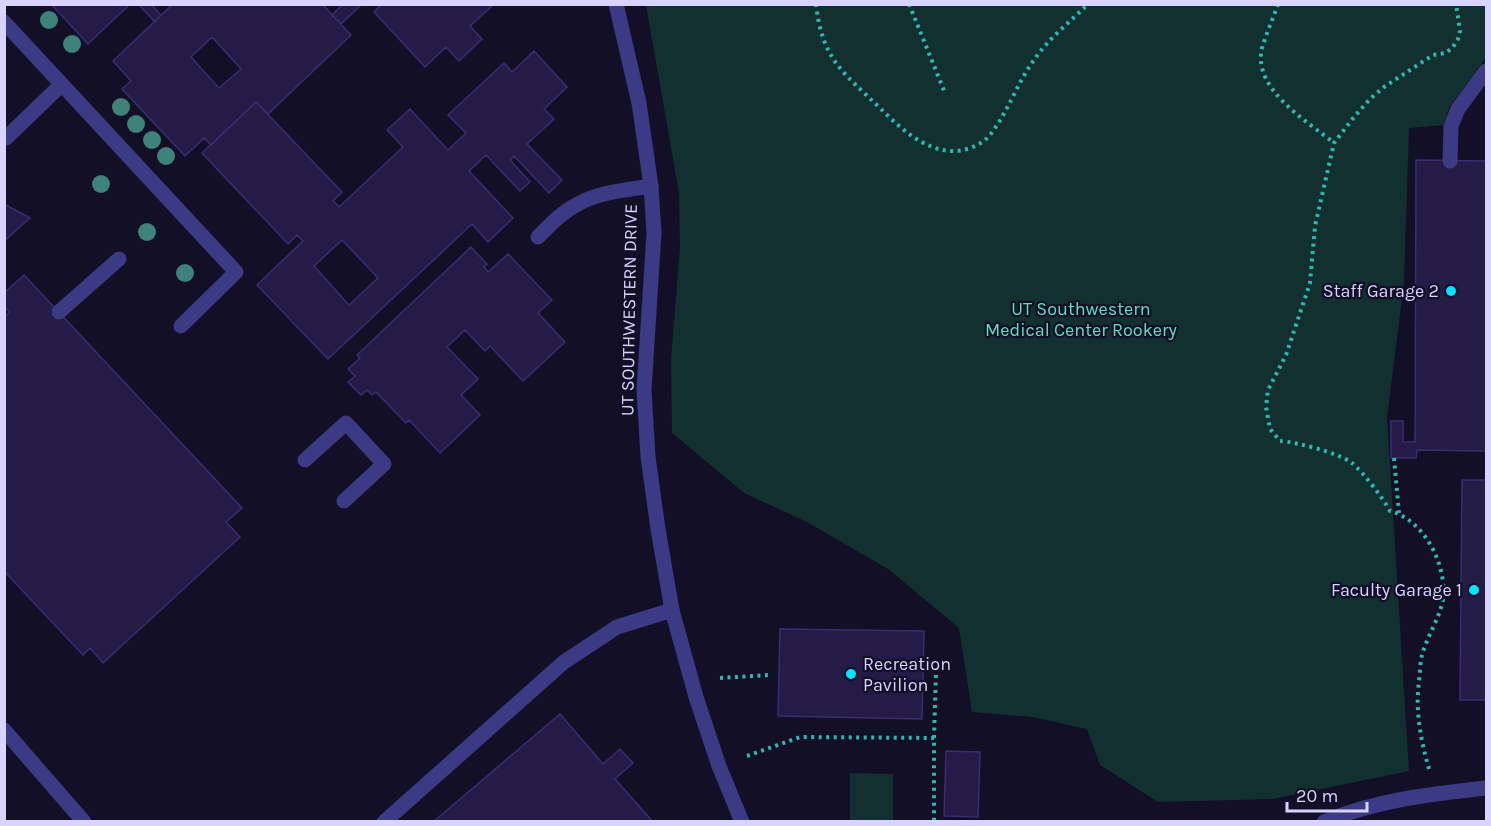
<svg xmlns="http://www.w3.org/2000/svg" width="1491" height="826" font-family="Karla,sans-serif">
<rect width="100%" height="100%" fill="#130f26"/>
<path fill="#12302f" d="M646 5H1486V58L1450 106 1443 125 1409 128 1404 282 1387 417 1409 771 1273 799 1158 802 1100 765 1087 729 1033 717 972 712 959 628 888 569 807 522 744 493 672 433 671 360 680 247 679 193Z
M850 773 893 774V821H850Z"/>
<path fill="#241b47" stroke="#3b2d73" stroke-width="1.5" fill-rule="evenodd" d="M51 4H130L88 44Z
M138 4H151L161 15 155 22Z
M173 4H322L351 35 268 114 256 102 211 145 204 138 185 156 122 89 131 81 113 61ZM212 37 241 69 219 88 191 57Z
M343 4H362L341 24 332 15Z
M382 4H491L492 6 470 26 482 39 459 61 446 47 425 67 374 12Z
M534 51 567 87 544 109 554 119 527 144 562 180 549 193 514 156 510 160 530 182 520 191 486 155 469 171 513 218 488 242 472 224 328 359 257 285 303 241 297 235 288 244 202 153 256 102 342 192 333 201 339 207 403 147 387 130 410 109 448 150 466 133 448 115 504 63 512 72ZM342 240 378 278 349 305 314 266Z
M1416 160 1486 161V451L1417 450 1416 458H1391V421H1403V442H1415Z
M4 204 30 218 4 241Z
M471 247 487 264 484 267 488 272 508 254 552 300 538 313 565 342 523 381 490 346 485 351 465 330 447 347 478 379 461 395 480 415 440 453 409 420 406 423 376 392 372 395 367 390 361 395 348 382 355 376 348 369 360 358 357 355Z
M24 275 242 508 226 522 240 537 103 663 90 648 83 655 4 571V318L10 312 4 307V293Z
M1462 480H1486V700H1460Z
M780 629 924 631 922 719 778 716Z
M560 714 603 764 620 749 633 763 615 779 653 822H433Z
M946 751 980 752 978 817 944 816Z"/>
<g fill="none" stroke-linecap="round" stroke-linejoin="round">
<path stroke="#2fb8b0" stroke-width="4" stroke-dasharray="3 4.5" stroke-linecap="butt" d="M816 4C822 60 844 73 881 109 903 131 934 159 967 149 977 146 984 142 990 135 1008 112 1017 83 1034 60 1048 39 1070 22 1088 4
M909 4 945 93
M1278 4C1273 19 1266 34 1262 48 1252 89 1307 121 1334 143
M1394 458 1399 513
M720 678 769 675
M934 738 936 672
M747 756 800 737 934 738V822
M1429 769C1421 741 1415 711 1419 682 1420 673 1420 663 1422 655 1427 636 1440 618 1443 599 1447 564 1424 520 1390 511 1383 498 1363 472 1352 463 1339 453 1296 442 1280 441L1270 429 1266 407 1268 390 1286 355 1310 283 1315 226 1334 143 1354 117 1370 99 1384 87 1433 55 1446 53 1453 47 1458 39 1460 31 1456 4"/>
<path stroke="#3d3a85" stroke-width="15" d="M4 22 236 272 181 326
M6 138 61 85
M1450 161 1451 126 1458 109 1486 71
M538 237C550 225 562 212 578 204 599 192 627 190 651 186
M59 312 119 259
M305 460 346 423 384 464 344 501
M384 822 564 662 617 627 672 610"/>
<path stroke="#3d3a85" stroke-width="15" d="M616 4 639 103 651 186 654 233 644 390 648 457 658 529 672 610 696 697 719 766 742 822
M4 730 84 822
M1324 822C1376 800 1431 794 1486 788"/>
</g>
<g fill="#3d827b">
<circle cx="49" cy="20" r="9"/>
<circle cx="72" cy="44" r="9"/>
<circle cx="121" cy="107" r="9"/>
<circle cx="136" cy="124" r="9"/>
<circle cx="152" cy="140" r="9"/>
<circle cx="166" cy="156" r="9"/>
<circle cx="101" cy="184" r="9"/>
<circle cx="147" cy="232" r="9"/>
<circle cx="185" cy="273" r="9"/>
</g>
<g fill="#00e5ff" stroke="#130f26" stroke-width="2">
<circle cx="1451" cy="291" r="6"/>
<circle cx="1474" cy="590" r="6"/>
<circle cx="851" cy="674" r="6"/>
</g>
<g text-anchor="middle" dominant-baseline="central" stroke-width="4.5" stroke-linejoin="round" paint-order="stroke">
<g font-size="18" fill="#d9d4ff" stroke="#130f26" text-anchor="end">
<text x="1439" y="291">Staff Garage 2</text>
<text x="1462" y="590">Faculty Garage 1</text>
<text x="863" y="664" text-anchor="start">Recreation<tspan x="863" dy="21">Pavilion</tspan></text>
</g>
<g font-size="18" fill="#5fe0c0" stroke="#130f26">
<text x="1081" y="309">UT Southwestern<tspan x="1081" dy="21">Medical Center Rookery</tspan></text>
</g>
<g font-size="18" fill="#d9d4ff" stroke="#130f26">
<text transform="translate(629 310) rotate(-89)">UT SOUTHWESTERN DRIVE</text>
</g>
</g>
<rect width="1491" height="826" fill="none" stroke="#d9d4ff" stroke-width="12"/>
<path d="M1287 802v9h80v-9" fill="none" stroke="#d9d4ff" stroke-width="3"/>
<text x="1296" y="802" font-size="18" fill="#d9d4ff" stroke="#130f26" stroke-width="4.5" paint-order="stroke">20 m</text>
</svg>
